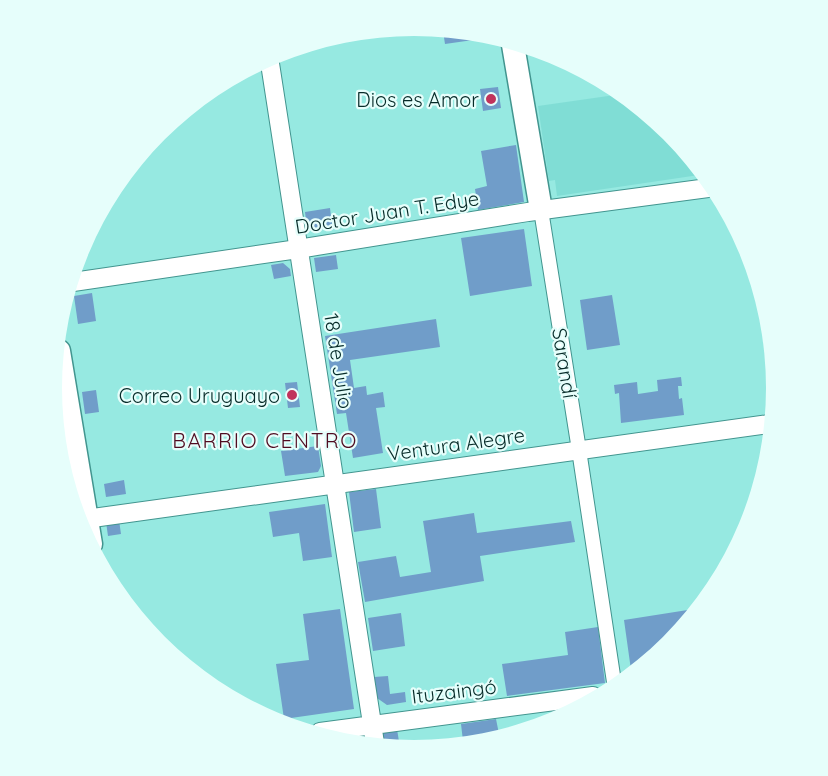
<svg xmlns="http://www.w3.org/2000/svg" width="828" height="776" font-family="Quicksand,sans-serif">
<rect width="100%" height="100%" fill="#96e9e1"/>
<path fill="#80ddd5" d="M615 95 671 132 699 175 557 196 555 180 549 181 538 106Z"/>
<path fill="#709dc9" d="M443 31 480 39 445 44Z
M498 87 501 108 483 111 480 89Z
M516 145 524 202 478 210 475 189 487 186 481 151Z
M330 208 332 225 307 229 305 212Z
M524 229 532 286 470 296 461 238Z
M336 255 338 269 316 272 314 258Z
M283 263 290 269 291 276 274 279 271 265Z
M92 293 96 321 78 324 74 296Z
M612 295 620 345 587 350 580 300Z
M436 319 440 347 350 360 354 388 366 386 367 395 383 392 385 407 376 408 383 453 353 458 346 413 337 414 325 336Z
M681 377 682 386H678L679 399 682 398 684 415 621 423 619 393 615 394 614 385 637 382 638 394 658 391 657 380Z
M770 380H775L776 388 774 402Z
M297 382 300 407 288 408 285 383Z
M96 390 99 412 85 414 82 392Z
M318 446 321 466 318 472 285 476 281 451Z
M124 480 126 494 106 497 104 484Z
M376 489 381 528 354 532 349 492Z
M325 504 332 557 303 561 299 533 273 537 269 512Z
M474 513 477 533 571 521 575 542 480 556 484 581 365 602 358 562 396 556 400 577 431 572 423 521Z
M119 520 121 534 108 536 106 522Z
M340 609 354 709 284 719 276 664 309 660 303 614Z
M694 609 670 645 631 670 624 620Z
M401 613 405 646 373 651 368 618Z
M598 627 605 683 507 696 502 664 568 655 565 632Z
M388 676 390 694 405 692 406 702 387 705 377 698 374 677Z
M496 719 499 734 463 741 461 724Z
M397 729 400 748 384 745 382 732Z"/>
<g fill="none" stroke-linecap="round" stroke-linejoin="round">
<g stroke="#42958f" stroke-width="16">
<path id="pedestrian" d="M541 210 579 450 614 682"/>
</g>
<g stroke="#42958f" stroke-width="20">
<path id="minor" d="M269 57C303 286 341 514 375 743
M73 282 298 249 528 212 708 188
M78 520 769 424
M320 732 593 696"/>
</g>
<g stroke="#42958f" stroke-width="25">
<path id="tertiary" d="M513 45 541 210
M59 351 91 544"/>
</g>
<use href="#pedestrian" stroke="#fff" stroke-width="14"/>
<use href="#minor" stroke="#fff" stroke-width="18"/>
<use href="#tertiary" stroke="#fff" stroke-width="22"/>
</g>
<g fill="#c1335c" stroke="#e6fefb" stroke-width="2">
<circle cx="491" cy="99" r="6"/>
<circle cx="292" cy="395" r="6"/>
</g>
<g text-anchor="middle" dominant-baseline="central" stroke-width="4.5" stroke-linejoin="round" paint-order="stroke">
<g font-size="20" fill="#062b28" stroke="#e6fefb" text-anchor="end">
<text x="479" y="99">Dios es Amor</text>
<text x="280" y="395">Correo Uruguayo</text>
</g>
<g font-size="20" fill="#062b28" stroke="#e6fefb">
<text transform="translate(387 212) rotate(-9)">Doctor Juan T. Edye</text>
<text transform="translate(339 361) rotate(81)">18 de Julio</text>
<text transform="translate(565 363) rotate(81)">Sarandí</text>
<text transform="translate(456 444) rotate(-8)">Ventura Alegre</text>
<text transform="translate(454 691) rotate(-7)">Ituzaingó</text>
</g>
<g font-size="21" letter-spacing="1.5" fill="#510c21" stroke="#e6fefb">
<text x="265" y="440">BARRIO CENTRO</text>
</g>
</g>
<path d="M0 0H828V776H0ZM62 388a352 352 0 1 1 704 0a352 352 0 1 1-704 0Z" fill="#e6fefb" fill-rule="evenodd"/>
</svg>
